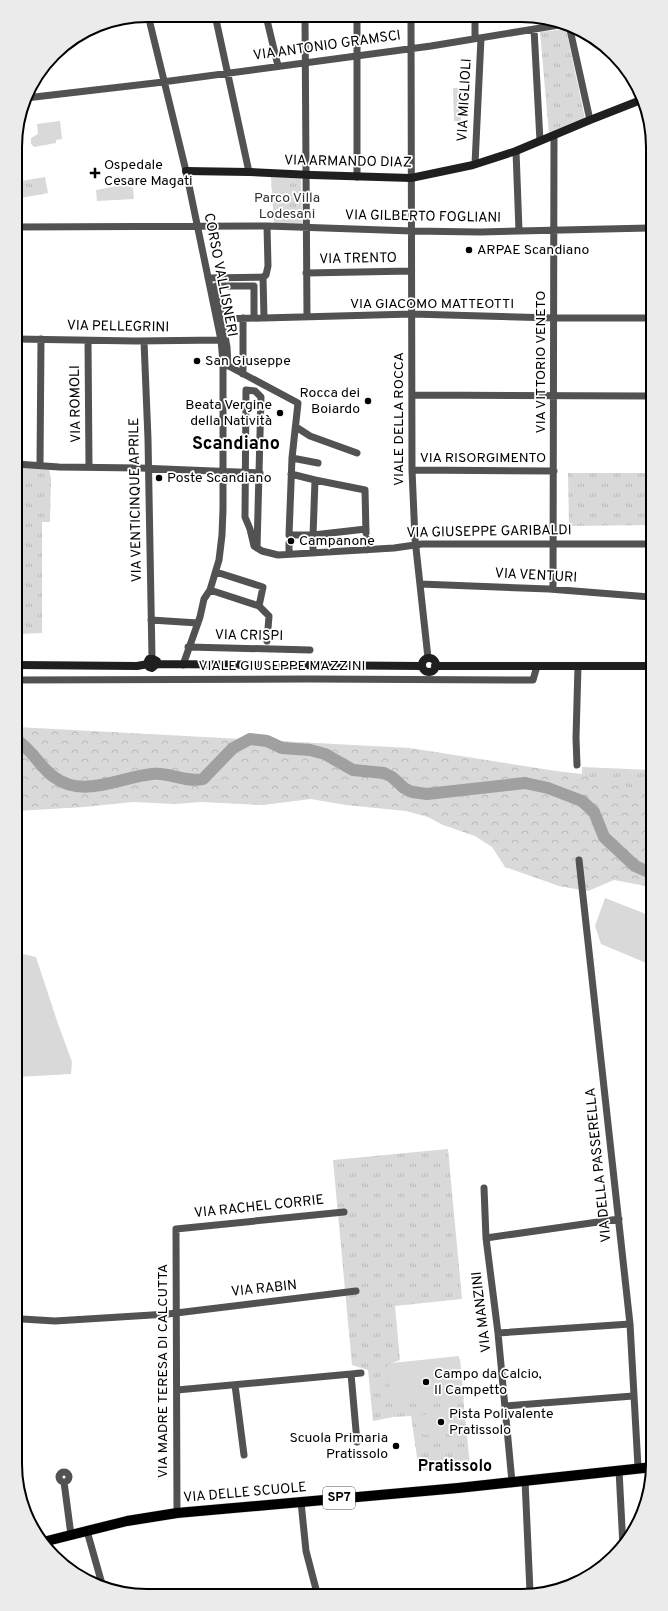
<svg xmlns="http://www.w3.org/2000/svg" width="668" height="1611" font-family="Overpass,sans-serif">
<defs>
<pattern id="grass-tufts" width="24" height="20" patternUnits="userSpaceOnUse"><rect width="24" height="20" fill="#d9d9d9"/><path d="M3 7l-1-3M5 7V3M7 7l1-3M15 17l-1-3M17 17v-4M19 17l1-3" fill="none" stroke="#b8b8b8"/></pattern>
<pattern id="forest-crowns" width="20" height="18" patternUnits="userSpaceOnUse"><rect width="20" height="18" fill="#d9d9d9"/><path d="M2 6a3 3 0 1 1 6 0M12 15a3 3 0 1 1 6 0" fill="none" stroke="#b8b8b8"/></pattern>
</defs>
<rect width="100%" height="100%" fill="#fff"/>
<path fill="url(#grass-tufts)" d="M566 29 585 119 549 134 540 32Z
M45 177 48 193 15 199V182Z
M271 177 301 178 302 225 274 226Z
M16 467 49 469 51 478 50 522H42V633L17 634Z
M568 473H650V525L569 526Z
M582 767 651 770V798L585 776 582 774Z
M448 1149 462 1299 395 1306 400 1360 392 1363 459 1356 470 1466 419 1471 411 1416 393 1417 373 1421 368 1370 352 1365 333 1160Z"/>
<path fill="url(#forest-crowns)" d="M17 727 410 748 556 771 582 774 651 797V887L614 880 588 891 559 886 505 867 492 847 475 836 443 825 428 817 406 811 346 805 311 799 263 805 201 802 175 804 133 802 84 807 17 811Z"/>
<path fill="#d9d9d9" d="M453 88H460L461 121H454Z
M60 121 62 139 56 140V143L34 147 31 144V138L38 134 37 124Z
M123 185 133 188 134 199 97 201 96 190Z
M605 898 651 916V965L601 944 595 926Z
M18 953 36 957 57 1021 72 1062 71 1074 18 1077Z
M460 1359 464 1399 392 1406 387 1364Z
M458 1410 461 1430 424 1435 421 1415Z"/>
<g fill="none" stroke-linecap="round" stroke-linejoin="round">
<path stroke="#a0a0a0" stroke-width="12" d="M17 740C32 750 40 767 54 777 83 799 121 777 152 774 170 772 186 783 203 779L233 748 250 739 259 740 267 741 282 748 310 750 325 754 353 770 384 773 392 777 404 788 412 792 427 794 525 783 548 788 582 801 594 812 604 837 635 866 651 873"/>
<g stroke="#dbdbdb" stroke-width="11">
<path id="primary" d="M43 1542 127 1521 177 1513 458 1488 653 1467"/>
</g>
<path stroke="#525252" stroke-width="7" d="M148 15 186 171 221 340 223 363V509L222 535 219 560 210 590 204 599 200 617 183 665
M215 15 249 172
M266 16 278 66
M305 16 307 317
M411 17 412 470 415 539 428 658
M569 25 590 120
M534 29 540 141
M475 38V17
M26 98 155 83 431 46 565 24
M516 151 519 231
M475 164 481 38
M357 177V16
M16 227 267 226 412 231 480 232 649 228
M306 273 411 271
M263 277 264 318
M208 278 263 277 266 275 268 266 267 226
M222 319 412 314 554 318H649
M16 339 136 341 221 340
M88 341 89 467
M144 341 148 439 152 658
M223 363 298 403 292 458 289 535H313L366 529
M228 366 227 347 216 286H254V318
M243 374V318
M412 395 649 396
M296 427 310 436 357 453
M292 458 318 463
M16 464 59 467 140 468 260 473
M40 465 41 339
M412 470 554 471
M291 474 315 480
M313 536 315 480 365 490 366 533
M367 539V550
M289 543V554
M313 544V553
M257 548 261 397 255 391 246 390 245 517 250 529 254 546 262 551 278 555 394 548 422 544H650
M420 584 549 589 650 597
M553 589 554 135
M210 590 259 606 263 587 216 572
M259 606 269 616 267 641
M151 620 198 623
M188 647 310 650
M17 680 309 679 533 680 537 666
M577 765 576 738 578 666
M579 860 630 1324 638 1467
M484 1188 486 1238 498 1333 512 1482
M486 1238 619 1219
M22 1319 55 1321 168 1314 356 1291
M498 1333 630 1324
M351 1374 361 1373
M235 1385 244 1455
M177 1390 351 1374 357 1442
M505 1406 633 1396
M619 1470 623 1547
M59 1477a5 5 0 1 1 10 0a5 5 0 1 1-10 0Z
M525 1480 530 1592
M64 1482 71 1535
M301 1502 306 1551 317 1593
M177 1513 176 1229 344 1212
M87 1531 102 1584"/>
<path stroke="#1f1f1f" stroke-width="8" d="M186 171 249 172 312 175 411 178 473 165 516 151 590 120 641 100
M422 665a7 7 0 1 1 14 0a7 7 0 1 1-14 0Z
M157 664V661L153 659H149L147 663 149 667 152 668 157 664 422 666
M17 665 137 666 148 664
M435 666H650"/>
<use href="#primary" stroke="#000" stroke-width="10"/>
</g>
<g fill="#000" stroke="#fff" stroke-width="1.5">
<path d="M93 167h4v4h4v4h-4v4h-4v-4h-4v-4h4z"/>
<circle cx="469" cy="250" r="4"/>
<circle cx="197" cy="361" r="4"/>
<circle cx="368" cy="401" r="4"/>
<circle cx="280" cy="413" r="4"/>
<circle cx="159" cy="478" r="4"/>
<circle cx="291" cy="541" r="4"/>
<circle cx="426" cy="1382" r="4"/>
<circle cx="441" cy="1422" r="4"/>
<circle cx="396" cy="1446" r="4"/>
</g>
<g text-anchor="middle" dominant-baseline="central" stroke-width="3.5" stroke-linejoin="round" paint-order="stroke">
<rect fill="#fff" stroke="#4c4c4c" stroke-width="1" x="323" y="1487" width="32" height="22" rx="3"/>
<g font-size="13" font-weight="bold" fill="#000">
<text x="339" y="1498">SP7</text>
</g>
<g font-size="14" fill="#000" stroke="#fff">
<text transform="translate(327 46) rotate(-8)">VIA ANTONIO GRAMSCI</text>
<text transform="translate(465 100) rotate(-87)">VIA MIGLIOLI</text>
<text transform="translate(348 162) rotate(1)">VIA ARMANDO DIAZ</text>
<text transform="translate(423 217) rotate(1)">VIA GILBERTO FOGLIANI</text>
<text transform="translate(358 259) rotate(-1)">VIA TRENTO</text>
<text transform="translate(220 275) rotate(79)">CORSO VALLISNERI</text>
<text x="432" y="304">VIA GIACOMO MATTEOTTI</text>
<text transform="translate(118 327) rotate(1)">VIA PELLEGRINI</text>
<text transform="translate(541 362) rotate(-90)">VIA VITTORIO VENETO</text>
<text transform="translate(76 404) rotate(-91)">VIA ROMOLI</text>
<text transform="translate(399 419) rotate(-90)">VIALE DELLA ROCCA</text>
<text x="483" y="458">VIA RISORGIMENTO</text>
<text transform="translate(136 500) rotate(-91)">VIA VENTICINQUE APRILE</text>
<text transform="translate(489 532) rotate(-1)">VIA GIUSEPPE GARIBALDI</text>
<text transform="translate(536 576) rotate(3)">VIA VENTURI</text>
<text transform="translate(249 636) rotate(1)">VIA CRISPI</text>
<text x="282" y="666">VIALE GIUSEPPE MAZZINI</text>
<text transform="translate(599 1165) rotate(-96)">VIA DELLA PASSERELLA</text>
<text transform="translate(259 1207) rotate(-6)">VIA RACHEL CORRIE</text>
<text transform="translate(264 1289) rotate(-6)">VIA RABIN</text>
<text transform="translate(482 1312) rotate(-97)">VIA MANZINI</text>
<text transform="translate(163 1371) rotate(-90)">VIA MADRE TERESA DI CALCUTTA</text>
<text transform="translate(245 1493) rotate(-5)">VIA DELLE SCUOLE</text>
</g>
<g font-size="14" fill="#000" stroke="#fff" text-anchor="start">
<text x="104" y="165">Ospedale<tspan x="104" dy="16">Cesare Magati</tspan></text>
<text x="477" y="250">ARPAE Scandiano</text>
<text x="205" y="361">San Giuseppe</text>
<text x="360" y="393" text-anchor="end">Rocca dei<tspan x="360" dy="16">Boiardo</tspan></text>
<text x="272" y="405" text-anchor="end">Beata Vergine<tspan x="272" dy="16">della Natività</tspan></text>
<text x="167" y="478">Poste Scandiano</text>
<text x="299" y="541">Campanone</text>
<text x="434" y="1374">Campo da Calcio,<tspan x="434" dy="16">Il Campetto</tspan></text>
<text x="449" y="1414">Pista Polivalente<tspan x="449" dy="16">Pratissolo</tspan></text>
<text x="388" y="1438" text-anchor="end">Scuola Primaria<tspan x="388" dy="16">Pratissolo</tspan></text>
</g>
<g font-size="14" fill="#303030" stroke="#fff">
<text x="287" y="198">Parco Villa<tspan x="287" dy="16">Lodesani</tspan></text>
</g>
<g font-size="16" font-weight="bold" fill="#000" stroke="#fff">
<text x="455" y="1467">Pratissolo</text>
</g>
<g font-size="18" font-weight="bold" fill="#000" stroke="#fff">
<text x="236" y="444">Scandiano</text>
</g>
</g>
<path d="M0 0H668V1611H0ZM147 22H521A125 125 0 0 1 646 147V1464A125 125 0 0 1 521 1589H147A125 125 0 0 1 22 1464V147A125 125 0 0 1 147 22Z" fill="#ebebeb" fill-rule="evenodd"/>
<path fill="none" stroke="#000" stroke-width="2" d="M147 22H521A125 125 0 0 1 646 147V1464A125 125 0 0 1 521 1589H147A125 125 0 0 1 22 1464V147A125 125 0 0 1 147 22Z"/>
</svg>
